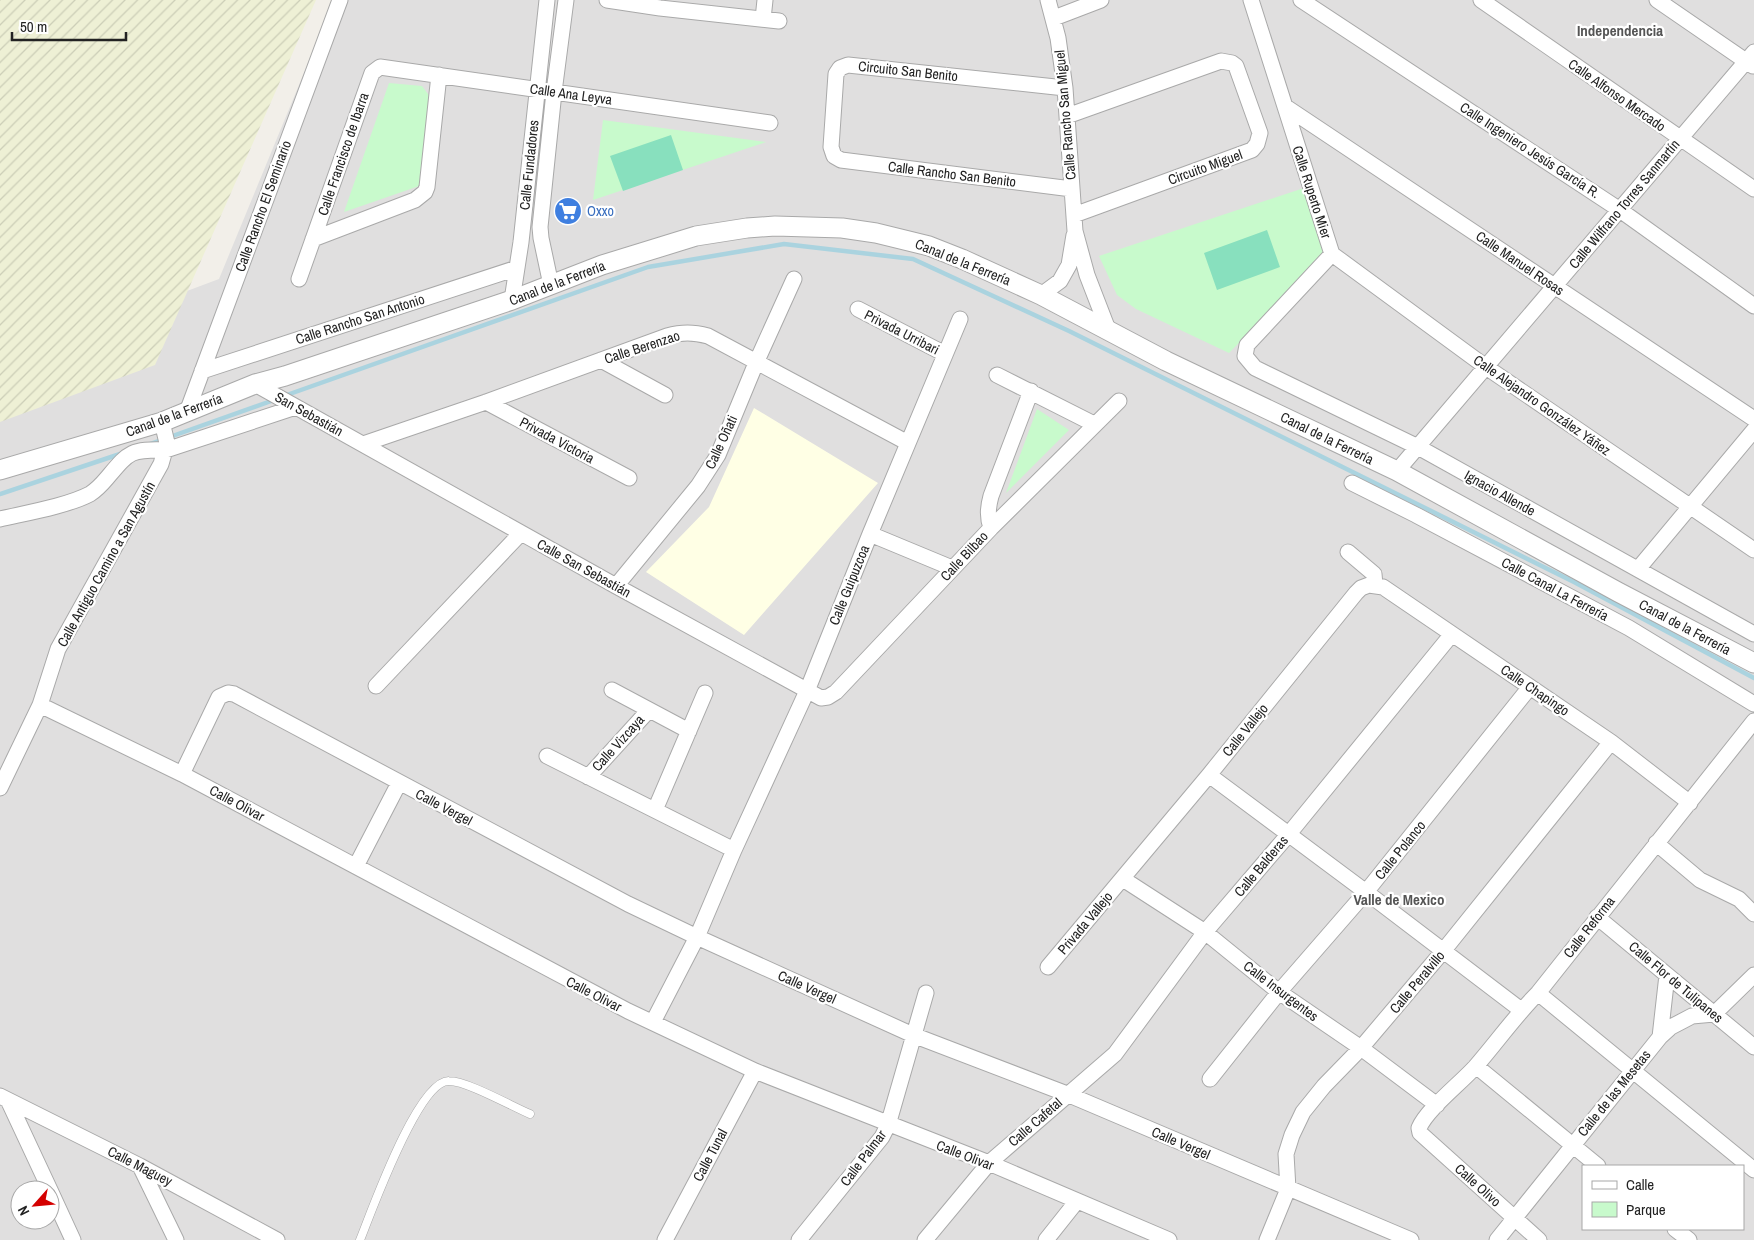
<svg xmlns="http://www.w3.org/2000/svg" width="1754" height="1240" font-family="'Archivo Narrow',sans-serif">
<defs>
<pattern id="farmland-furrows" width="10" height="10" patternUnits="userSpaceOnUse" patternTransform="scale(1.25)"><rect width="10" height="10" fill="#eef0d5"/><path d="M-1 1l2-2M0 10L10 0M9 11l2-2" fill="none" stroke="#ccceb7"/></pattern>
</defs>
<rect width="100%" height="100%" fill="#f2efe9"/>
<path fill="#e0dfdf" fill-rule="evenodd" d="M334 0H1754V1240H0V361L219 279ZM1583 1166H1743V1229H1583ZM20 1190H50V1220H20Z"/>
<path fill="#ffffe5" d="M754 408 878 483 744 635 646 572 709 507Z"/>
<path fill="url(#farmland-furrows)" d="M0 0H316L155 365 0 422Z"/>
<path fill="#c8facc" d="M389 83 422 86 434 102 422 185 344 212Z
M603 120 766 142 593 200Z
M1307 187 1329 252 1229 353 1136 309 1117 295 1099 256Z
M1037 409 1069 430 1006 493Z"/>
<path fill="#88e0be" d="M671 135 683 170 623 191 610 156Z
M1267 230 1280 267 1217 290 1204 253Z"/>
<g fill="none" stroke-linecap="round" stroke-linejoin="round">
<path stroke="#aad3df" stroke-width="4.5" d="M284 396 648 267 784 244 913 259 1069 331 1574 582 1754 678
M150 444 274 400
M0 494 123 453"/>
<g stroke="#a9a9a9" stroke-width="9">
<path id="service" d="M360 1240C371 1213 418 1080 449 1081 467 1081 511 1106 530 1114"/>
</g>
<g stroke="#a9a9a9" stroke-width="17">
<path id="minor" d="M607 0 660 8 779 21
M1048 0 1058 38 1065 88 1075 231 1087 275 1109 332
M1251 0 1332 254 1247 345 1245 356 1255 368 1418 447 1754 634
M1301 0 1620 210 1754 306
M1481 0 1754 189
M1657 0 1753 66
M1054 18 1101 0
M763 19 765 0
M1065 88 848 65 840 68 836 74 831 147 834 156 841 160 1072 189
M1286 107 1754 419
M1067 116 1221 61 1232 63 1236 66 1260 133 1257 144 1252 150 1074 215
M313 239 415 200 425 192 427 187 439 75
M1332 254 1486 367 1754 550
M299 279 372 73 380 67 770 123
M551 285 541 238 540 227 554 92 566 0
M1041 295 1060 281 1069 265 1074 235
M512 300 521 242 547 0
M858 309 945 354
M601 360 665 395
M202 371 517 268
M997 375 1094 424
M255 384 616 586 821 698 828 697 836 692 991 528 1119 401
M486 402 629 478
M187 412 340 0
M363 444 486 402 667 336C682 332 693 332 708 336L908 443
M1397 471 1754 52
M1352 483 1416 515 1629 628 1754 704
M0 519C26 513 67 506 90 494 96 490 102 484 107 478 129 452 130 449 166 450L296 407
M991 528C987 516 988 507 991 496L1031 391
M870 534 952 568
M1348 552 1374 574 1375 585
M1638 569 1754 430
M616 586 698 486 718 455 756 363 794 279
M376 686 521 533
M612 690 689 731
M40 705 182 774 628 1011 755 1071 989 1163 1169 1240
M547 756 734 850
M182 774 219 697 228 693 234 694 628 904 697 937 913 1035 1067 1094 1411 1240
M1209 775 1366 892 1521 1010
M588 777 649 710
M0 788 40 705 58 649 161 464 167 443 162 422
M655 810 705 693
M1656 843 1700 880 1739 899 1754 914
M356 866 399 783
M1123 879 1205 932 1279 992 1361 1048 1437 1105
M1597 917 1754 1047
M1048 967 1209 775 1356 593 1361 588 1369 585 1383 587 1611 742 1690 803
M1538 993 1754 1170
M653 1022 697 937 734 850 807 691 870 534 960 319
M1660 1037 1667 975
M1476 1066 1598 1166
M1210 1079 1279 992 1366 892 1530 687
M0 1096 140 1166 277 1240
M8 1100 50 1190
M140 1166 176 1240
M50 1190 73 1240
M1675 1229 1689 1240
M665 1240 755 1071
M799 1240 882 1137 888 1125 926 993
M925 1240 989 1163 1115 1054 1205 932 1288 835 1452 634
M1046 1240 1077 1201
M1267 1240 1288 1189 1286 1154 1292 1135 1303 1112 1324 1086 1361 1048 1444 950 1611 742
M1497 1240 1660 1037 1671 1027 1692 1016 1714 1014 1754 975
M1539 1240 1420 1133 1419 1128C1427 1109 1461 1083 1476 1066 1497 1042 1515 1016 1538 993L1754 721"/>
</g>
<g stroke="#a9a9a9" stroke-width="21">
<path id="tertiary" d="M0 470 162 422 255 384 285 376 512 300 602 265 696 236 747 228 775 226 842 228 876 233 929 246 962 259 1041 295 1166 361 1397 471 1618 592 1754 663"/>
</g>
<use href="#service" stroke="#fff" stroke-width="8"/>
<use href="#minor" stroke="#fff" stroke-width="15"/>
<use href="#tertiary" stroke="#fff" stroke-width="19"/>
</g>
<defs>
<g id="supermarket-disc" transform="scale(1.4375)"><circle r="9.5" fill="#3f7fe0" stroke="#fff"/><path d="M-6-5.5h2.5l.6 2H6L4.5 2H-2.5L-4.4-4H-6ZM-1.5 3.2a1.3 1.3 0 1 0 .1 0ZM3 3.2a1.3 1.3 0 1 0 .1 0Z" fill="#fff"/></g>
</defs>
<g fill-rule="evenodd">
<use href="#supermarket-disc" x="568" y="211"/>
</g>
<g text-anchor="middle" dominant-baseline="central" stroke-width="4.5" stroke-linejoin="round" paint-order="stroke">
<g font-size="14" fill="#222" stroke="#fff">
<text transform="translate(908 71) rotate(6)">Circuito San Benito</text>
<text transform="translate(571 94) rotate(8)">Calle Ana Leyva</text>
<text transform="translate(1617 95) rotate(35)">Calle Alfonso Mercado</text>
<text transform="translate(1065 115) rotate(-95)">Calle Rancho San Miguel</text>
<text transform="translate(1530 150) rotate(33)">Calle Ingeniero Jesús García R.</text>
<text transform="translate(343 154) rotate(-71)">Calle Francisco de Ibarra</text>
<text transform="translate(529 165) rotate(-84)">Calle Fundadores</text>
<text transform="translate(1205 167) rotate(-20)">Circuito Miguel</text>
<text transform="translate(952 174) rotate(7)">Calle Rancho San Benito</text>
<text transform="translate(1312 192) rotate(72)">Calle Ruperto Mier</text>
<text transform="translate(1624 204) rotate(-50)">Calle Wilfrano Torres Sanmartín</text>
<text transform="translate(263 206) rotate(-70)">Calle Rancho El Seminario</text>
<text transform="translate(963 262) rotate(22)">Canal de la Ferrería</text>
<text transform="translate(1520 263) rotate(34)">Calle Manuel Rosas</text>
<text transform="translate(557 283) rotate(-21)">Canal de la Ferrería</text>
<text transform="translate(360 319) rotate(-18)">Calle Rancho San Antonio</text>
<text transform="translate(902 332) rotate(27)">Privada Urribari</text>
<text transform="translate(642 347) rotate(-18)">Calle Berenzao</text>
<text transform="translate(1542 405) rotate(35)">Calle Alejandro González Yáñez</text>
<text transform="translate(309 414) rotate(29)">San Sebastián</text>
<text transform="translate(174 415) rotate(-20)">Canal de la Ferrería</text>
<text transform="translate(1327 438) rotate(26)">Canal de la Ferrería</text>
<text transform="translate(557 440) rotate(28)">Privada Victoria</text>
<text transform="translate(721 442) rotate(-65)">Calle Oñati</text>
<text transform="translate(1500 493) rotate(29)">Ignacio Allende</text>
<text transform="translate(964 556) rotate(-47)">Calle Bilbao</text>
<text transform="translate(106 564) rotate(-61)">Calle Antiguo Camino a San Agustín</text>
<text transform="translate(584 568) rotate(29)">Calle San Sebastián</text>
<text transform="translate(849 585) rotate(-68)">Calle Guipuzcoa</text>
<text transform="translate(1555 589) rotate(28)">Calle Canal La Ferrería</text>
<text transform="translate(1685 627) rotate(28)">Canal de la Ferrería</text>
<text transform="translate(1535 690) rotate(34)">Calle Chapingo</text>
<text transform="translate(1245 730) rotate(-51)">Calle Vallejo</text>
<text transform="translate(618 743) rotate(-48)">Calle Vizcaya</text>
<text transform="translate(237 803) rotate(28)">Calle Olivar</text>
<text transform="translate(444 807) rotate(28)">Calle Vergel</text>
<text transform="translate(1400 850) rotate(-51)">Calle Polanco</text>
<text transform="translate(1261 866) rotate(-50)">Calle Balderas</text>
<text transform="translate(1085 923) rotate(-50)">Privada Vallejo</text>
<text transform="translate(1589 927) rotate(-52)">Calle Reforma</text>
<text transform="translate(1417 982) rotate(-50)">Calle Peralvillo</text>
<text transform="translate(1676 982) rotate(40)">Calle Flor de Tulipanes</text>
<text transform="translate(807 987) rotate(24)">Calle Vergel</text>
<text transform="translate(1281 991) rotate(37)">Calle Insurgentes</text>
<text transform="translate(594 994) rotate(27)">Calle Olivar</text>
<text transform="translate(1614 1093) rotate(-51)">Calle de las Mesetas</text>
<text transform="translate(1035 1122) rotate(-41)">Calle Cafetal</text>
<text transform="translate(1181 1143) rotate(23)">Calle Vergel</text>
<text transform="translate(710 1155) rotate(-62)">Calle Tunal</text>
<text transform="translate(965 1155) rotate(21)">Calle Olivar</text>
<text transform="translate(863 1158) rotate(-53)">Calle Palmar</text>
<text transform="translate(140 1166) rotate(27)">Calle Maguey</text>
<text transform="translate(1478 1185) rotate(42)">Calle Olivo</text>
</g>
<g font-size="14" fill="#366cbe" stroke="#fff" text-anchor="start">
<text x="587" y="211">Oxxo</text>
</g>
<g font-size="15" font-weight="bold" fill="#555" stroke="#fff">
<text x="1620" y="30">Independencia</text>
<text x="1399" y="899">Valle de Mexico</text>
</g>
</g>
<rect x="1582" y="1165" width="162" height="65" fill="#ffffff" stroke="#a7a7a7"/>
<rect x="1592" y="1181" width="25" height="8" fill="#ffffff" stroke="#a7a7a7"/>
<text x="1626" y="1190" font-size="15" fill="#222222">Calle</text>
<rect x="1592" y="1202" width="25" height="15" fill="#c8facc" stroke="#a7a7a7"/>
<text x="1626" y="1215" font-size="15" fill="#222222">Parque</text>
<g transform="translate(35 1205) rotate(243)"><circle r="24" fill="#ffffff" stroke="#a7a7a7"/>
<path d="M0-4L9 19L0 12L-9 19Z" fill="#d40000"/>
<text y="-8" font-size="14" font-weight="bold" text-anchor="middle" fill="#222222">N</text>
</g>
<path d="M12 32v8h114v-8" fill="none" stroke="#222222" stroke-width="2.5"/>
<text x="20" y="32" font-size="15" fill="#222222" stroke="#ffffff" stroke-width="4" paint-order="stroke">50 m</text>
</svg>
